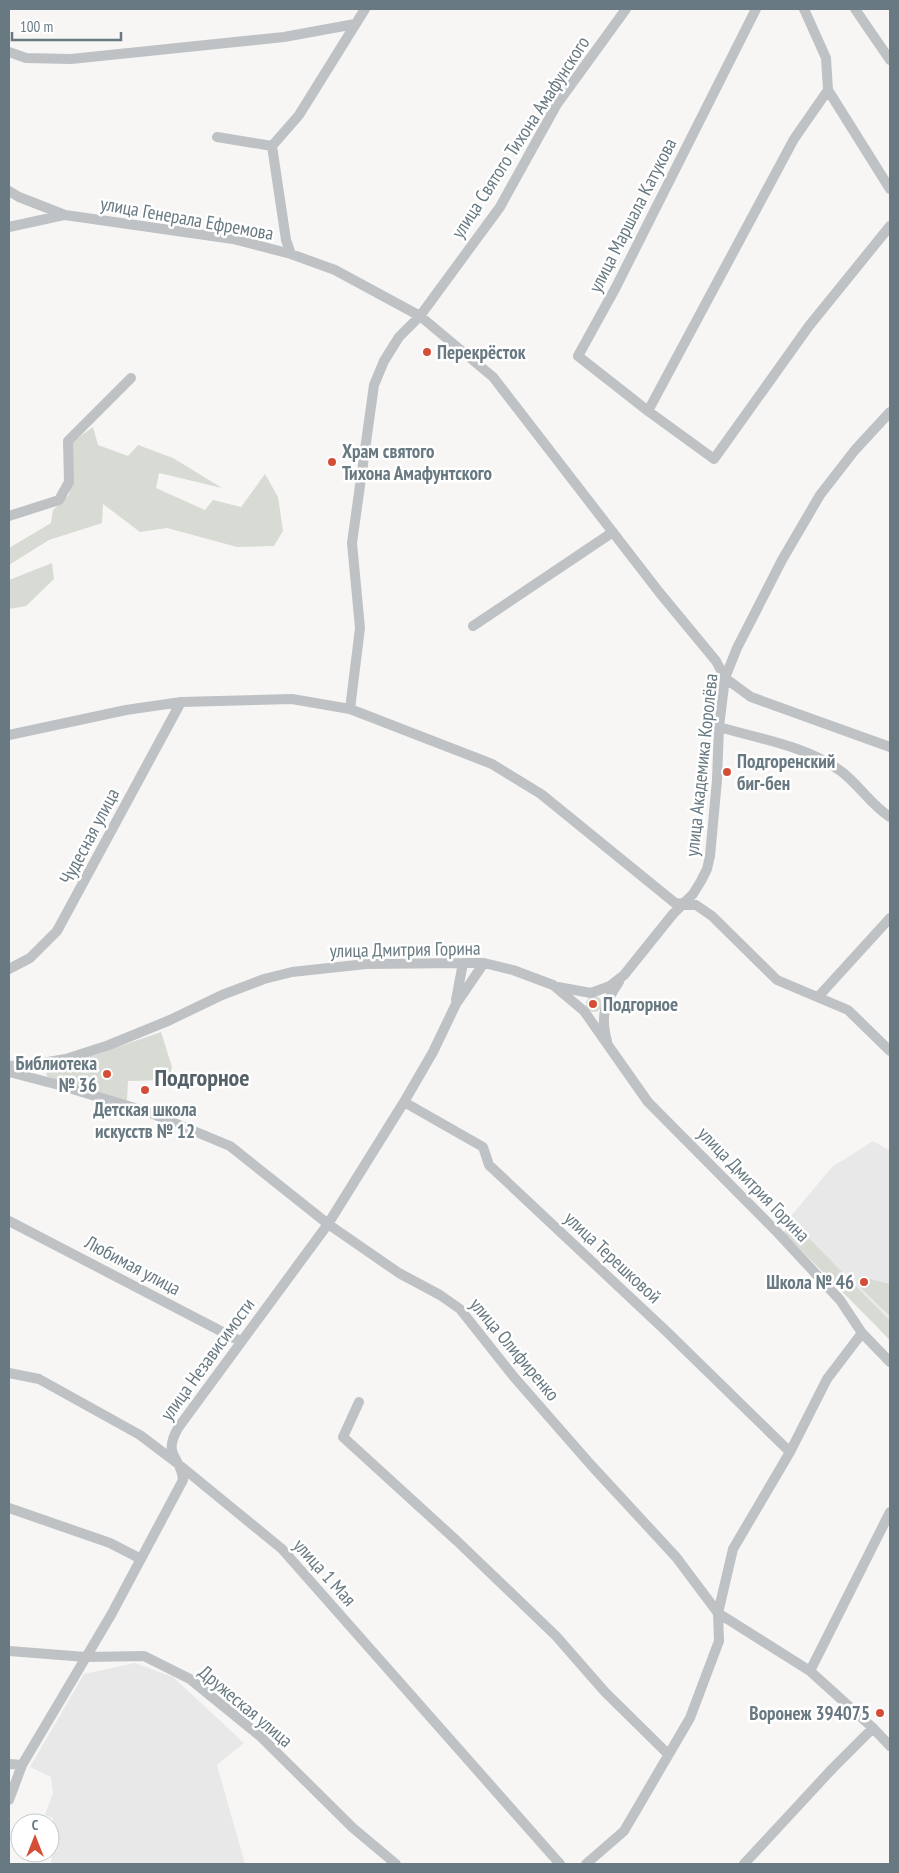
<svg xmlns="http://www.w3.org/2000/svg" width="899" height="1873" font-family="'PT Sans Narrow',sans-serif">
<rect width="100%" height="100%" fill="#f7f6f4"/>
<path fill="#e7e8e7" d="M873 1141 890 1151V1341L785 1223 832 1167Z
M135 1663 173 1677 244 1743 217 1765 245 1864H51L53 1818 45 1815 53 1793 51 1777 30 1767 84 1674Z"/>
<path fill="#d7dbd3" d="M93 427 98 445 128 456 138 445 173 458 222 488 159 473 156 488 205 510 213 500 241 507 265 474 278 497 283 531 274 546 237 547 167 528 140 532 103 504 102 523 49 540 9 565V548L51 523 53 510 69 495 73 474 72 442Z
M52 563 54 579 26 606 9 609V580Z
M586 1004a8 8 0 1 1 16 0a8 8 0 1 1-16 0Z
M161 1032 172 1067 169 1080 128 1081 127 1101 48 1077 46 1074 48 1071Z
M793 1222 890 1321V1340L784 1233 787 1226Z
M870 1279 890 1284V1316L861 1288 863 1282Z"/>
<g fill="none" stroke-linecap="round" stroke-linejoin="round">
<path stroke="#bec2c5" stroke-width="10" d="M756 9 616 287 578 356 648 411 714 459 809 326 890 226
M804 9 826 58 828 90 890 189
M855 9 890 60
M9 52 26 58 71 59 284 37 355 24
M217 137 272 146 299 115 365 9
M272 146 286 240 291 254
M9 191 19 197 65 215 233 239 291 254 335 270 420 316 493 377 659 592 716 661 725 678 751 697 890 747
M9 227 64 215
M648 411 794 139 828 90
M9 516 59 500 69 482 68 441 131 378
M473 626 613 532
M350 709 360 628 352 543 374 385 384 361 399 337 420 316 500 207 557 104 626 9
M719 727C760 739 807 746 842 772 860 786 871 805 890 817
M9 735 126 710 181 702 292 699 350 709 492 764 541 794 675 903 696 905 712 916 777 980 848 1010 890 1051
M9 969 30 958 57 931 181 702
M558 987 591 993 610 986 624 975 673 914 693 894 701 881 707 869 710 856 717 780 719 727 725 678 737 648 782 560 820 495 855 450 890 412
M818 997 890 918
M456 1000 463 963
M607 1041C600 1016 605 1002 619 982
M9 1066 42 1063 66 1059 109 1045 170 1020 222 995 264 979 292 972 366 964 463 963H484L513 970 553 985 584 1011 648 1102 778 1233 840 1300 862 1333 827 1379 790 1452 733 1549 718 1613 719 1641 690 1718 624 1831 586 1864
M9 1072 59 1085 148 1112 230 1146 328 1224 399 1273 440 1295 460 1309 514 1377 591 1465 676 1557 718 1613 810 1671 873 1728 890 1746
M404 1102 483 1147 489 1165 666 1331 790 1452
M9 1221 240 1341
M862 1333 890 1362
M9 1373 39 1379 140 1435 177 1463 282 1549 560 1864
M359 1402 343 1437 457 1541 556 1636 605 1692 668 1754
M9 1508 110 1543 141 1559
M9 1651 86 1657 144 1656 190 1679 260 1736 353 1828 396 1864
M810 1671 890 1512
M9 1764 22 1765
M9 1800 22 1765 111 1615 183 1480C181 1455 162 1457 178 1428L328 1224 404 1102 433 1052 456 1004 484 963
M744 1864 832 1769 873 1728"/>
</g>
<g fill="#d44e37" stroke="#fff" stroke-width="2">
<circle cx="427" cy="352" r="5"/>
<circle cx="332" cy="462" r="5"/>
<circle cx="727" cy="772" r="5"/>
<circle cx="593" cy="1004" r="5"/>
<circle cx="107" cy="1074" r="5"/>
<circle cx="145" cy="1090" r="5"/>
<circle cx="864" cy="1282" r="5"/>
<circle cx="880" cy="1713" r="5"/>
</g>
<g text-anchor="middle" dominant-baseline="central" stroke-width="5" stroke-linejoin="round" paint-order="stroke">
<g font-size="19" fill="#687982" stroke="#fff">
<text transform="translate(520 137) rotate(-57)">улица Святого Тихона Амафунского</text>
<text transform="translate(632 215) rotate(-63)">улица Маршала Катукова</text>
<text transform="translate(187 218) rotate(10)">улица Генерала Ефремова</text>
<text transform="translate(701 765) rotate(-84)">улица Академика Королёва</text>
<text transform="translate(89 836) rotate(-62)">Чудесная улица</text>
<text transform="translate(405 949) rotate(-1)">улица Дмитрия Горина</text>
<text transform="translate(754 1184) rotate(46)">улица Дмитрия Горина</text>
<text transform="translate(613 1257) rotate(43)">улица Терешковой</text>
<text transform="translate(133 1265) rotate(28)">Любимая улица</text>
<text transform="translate(515 1349) rotate(50)">улица Олифиренко</text>
<text transform="translate(207 1359) rotate(-54)">улица Независимости</text>
<text transform="translate(325 1572) rotate(48)">улица 1 Мая</text>
<text transform="translate(246 1706) rotate(40)">Дружеская улица</text>
</g>
<g font-size="19" font-weight="bold" fill="#687982" stroke="#fff" text-anchor="start">
<text x="437" y="352">Перекрёсток</text>
<text x="342" y="451">Храм святого<tspan x="342" dy="22">Тихона Амафунтского</tspan></text>
<text x="737" y="761">Подгоренский<tspan x="737" dy="22">биг-бен</tspan></text>
<text x="603" y="1004">Подгорное</text>
<text x="97" y="1063" text-anchor="end">Библиотека<tspan x="97" dy="22">№ 36</tspan></text>
<text x="145" y="1109" text-anchor="middle">Детская школа<tspan x="145" dy="22">искусств № 12</tspan></text>
<text x="854" y="1282" text-anchor="end">Школа № 46</text>
<text x="870" y="1713" text-anchor="end">Воронеж 394075</text>
</g>
<g font-size="24" font-weight="bold" fill="#556168" stroke="#fff">
<text x="202" y="1077">Подгорное</text>
</g>
</g>
<rect width="899" height="1873" fill="none" stroke="#687982" stroke-width="20"/>
<g transform="translate(35 1838)"><circle r="24" fill="#ffffff" stroke="#c3c9cd"/>
<path d="M0-4L9 19L0 12L-9 19Z" fill="#d44e37"/>
<text y="-8" font-size="14" font-weight="bold" text-anchor="middle" fill="#687982">С</text>
</g>
<path d="M12 32v8h109v-8" fill="none" stroke="#687982" stroke-width="2.5"/>
<text x="20" y="32" font-size="15" fill="#687982" stroke="#ffffff" stroke-width="4" paint-order="stroke">100 m</text>
</svg>
